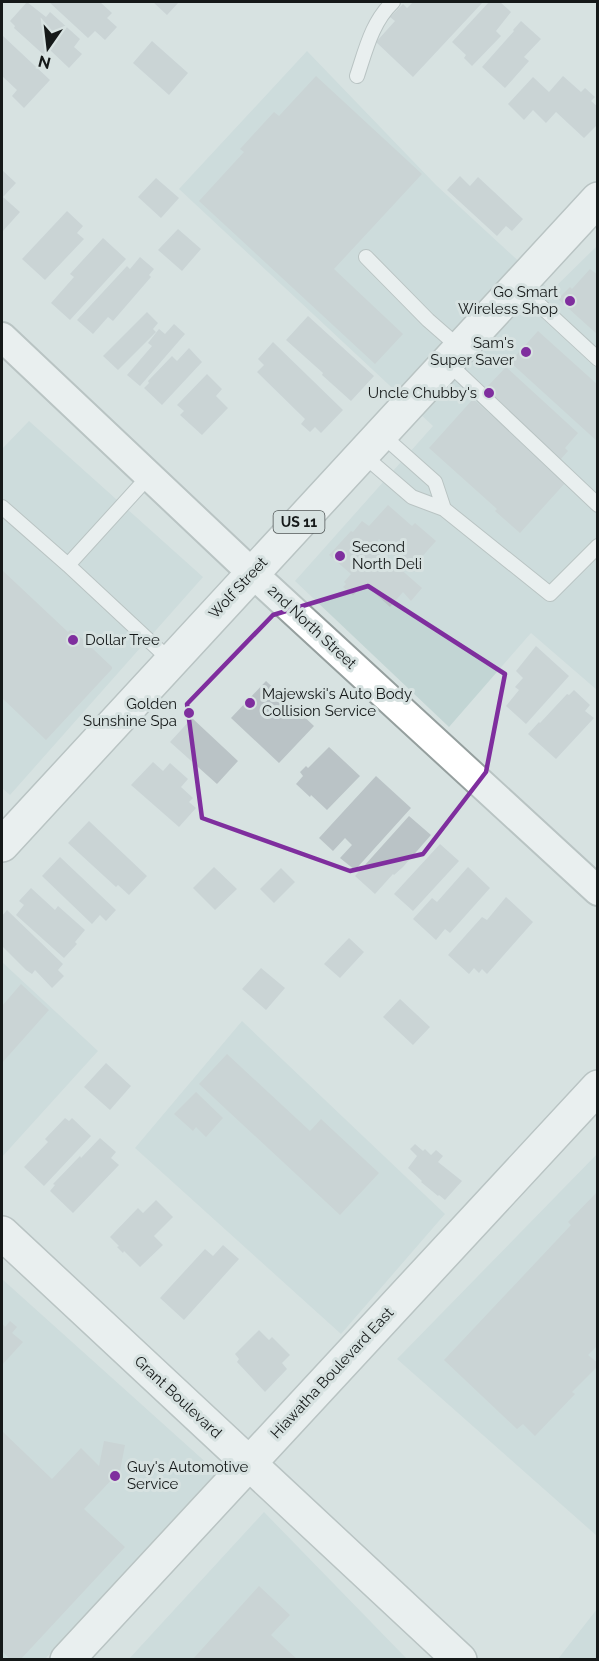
<svg xmlns="http://www.w3.org/2000/svg" width="599" height="1661" font-family="Raleway,sans-serif">
<rect width="100%" height="100%" fill="#d7e2e1"/>
<path fill="#c2d5d4" d="M307 51 436 185 551 291 597 246V690L531 633 449 727 295 581 433 426 179 189Z
M29 421 203 577 10 795 2 788V449Z
M2 962 98 1051 2 1157Z
M242 1021 445 1214 341 1334 135 1148Z
M597 1154V1536L397 1359Z
M2 1279 220 1475 45 1659H2Z
M264 1512 407 1659 128 1660Z
M597 1609V1659H558Z"/>
<path fill="#bac3c6" d="M27 2 46 17 50 12 80 39 74 47 82 54 69 68 50 50 45 56 14 28 15 26 10 21Z
M49 2H100L112 13 107 18 117 27 105 40 95 31 88 38Z
M153 2H179L167 15Z
M413 2H483L413 77 376 42 395 21 390 17 403 4 407 8Z
M489 2H500L511 12 496 31 501 36 472 66 464 58 466 55 452 42Z
M521 21 541 39 524 57 529 61 505 88 482 67 514 31 513 30Z
M3 36 50 80 24 108 12 96 17 90 2 76V37Z
M152 41 188 73 169 95 133 63Z
M316 76 422 174 334 269 403 334 375 364 199 201 244 152 240 149 274 112 279 116Z
M563 76 581 92 585 88 595 97 591 101 598 107V124L584 138 556 112 546 123 533 110 524 120 508 104 533 77 549 92Z
M2 170 16 183 3 197 20 212 3 231 2 229Z
M460 176 470 186 478 177 523 219 512 231 506 226 497 236 447 190Z
M156 178 179 198 161 218 138 197Z
M67 211 83 226 77 233 84 239 45 280 22 259Z
M178 229 201 249 182 271 158 250Z
M103 238 126 259 70 320 51 303 74 277 70 274Z
M140 257 154 269 149 275 151 277 113 321 108 317 93 334 77 320 127 266 130 269Z
M590 269 598 275V335L558 299 570 287 572 289Z
M147 312 158 323 153 329 156 332 118 370 103 356Z
M308 316 374 376 351 401 322 375 323 373 286 340Z
M174 324 185 334 140 386 127 375 152 346 148 343 159 329 165 334Z
M538 331 598 385V442L510 362Z
M273 342 343 410 321 433 315 427 310 432 301 424 305 419 257 372 264 365 258 359Z
M189 348 202 362 162 405 144 388 149 383 148 381 172 356 177 361Z
M506 367 578 433 565 448 568 451 560 460 485 389Z
M207 374 222 389 216 396 228 408 202 435 180 415 184 411 177 405Z
M473 399 566 482 520 533 495 511 497 509 429 448Z
M388 505 412 526 415 523 436 541 410 570 389 551 390 549 379 539 374 546 422 588 411 601 403 592 390 607 365 584 353 595 343 587 346 584 344 582 351 574 329 555 351 531 353 532 362 521 369 526Z
M2 570 68 632 70 630 74 631 112 667V669L46 740 2 698Z
M536 646 569 676 526 724 506 706 519 690 515 687 523 678 516 671Z
M266 681 314 726 279 763 231 718Z
M574 690 590 705 585 711 594 718 556 759 528 734 539 722 540 723 567 694 569 695Z
M192 718 238 761 217 784 170 742Z
M329 747 360 776 327 810 311 795 310 797 296 784 303 776 300 772 306 766 308 768Z
M153 762 163 771 170 763 188 779 181 787 193 798 189 802 196 808 179 827 131 785Z
M376 776 411 808 355 870 340 858 352 845 345 838 333 851 319 838Z
M409 816 431 835 403 867 394 875 393 874 375 894 355 876Z
M89 821 147 876 129 895 118 885 116 887 68 843Z
M440 844 459 861 413 911 394 894Z
M60 857 116 910 106 921 100 915 92 924 42 876Z
M214 867 237 889 215 910 193 888Z
M468 867 490 888 450 933 445 929 436 940 413 919 432 898 437 902Z
M281 868 295 882 274 903 260 889Z
M31 888 55 910 58 906 85 930 75 942 77 944 64 958 16 915 24 905 19 901Z
M506 897 533 922 487 974 482 969 479 973 474 968 469 974 448 955 482 917 487 920Z
M7 910 63 964 58 970 64 976 52 988 35 970 32 974 26 970 2 946V916Z
M349 938 364 952 340 978 324 964Z
M261 968 285 988 266 1010 242 989Z
M21 984 49 1010 2 1063V1006Z
M400 999 430 1027 413 1045 383 1017Z
M227 1054 310 1131 321 1119 379 1173 340 1215 199 1084Z
M106 1063 131 1086 110 1110 84 1087Z
M196 1092 223 1118 206 1137 196 1127 193 1131 174 1114Z
M65 1118 69 1121 72 1118 91 1136 44 1186 24 1167 48 1142 45 1139Z
M100 1138 116 1152 111 1158 119 1165 73 1213 50 1191 55 1185 53 1184 80 1156 81 1158Z
M415 1144 423 1151 425 1149 431 1155 436 1150 443 1156 438 1162 462 1181 445 1200 439 1195 438 1196 421 1182 422 1181 408 1168 417 1156 410 1149Z
M598 1191V1345L588 1355 598 1363V1366L572 1392 575 1394 535 1436 523 1424 517 1429 444 1360 571 1225 568 1222Z
M156 1200 173 1217 154 1236 163 1245 140 1267 124 1251 123 1253 117 1247 119 1246 110 1237 138 1208 143 1213Z
M223 1245 239 1259 184 1320 160 1298 205 1249 213 1256Z
M10 1321 17 1327 12 1333 23 1342 2 1365V1323L5 1327Z
M259 1330 269 1340 272 1337 290 1355 282 1363 287 1369 265 1392 237 1362 239 1359 235 1354Z
M2 1431 52 1479 81 1448 99 1466 104 1441 125 1445 119 1476 116 1475 84 1509 125 1547 20 1660H11L2 1651Z
M259 1586 290 1615 271 1635 298 1660H192Z"/>
<g fill="none" stroke-linecap="round" stroke-linejoin="round">
<g stroke="#959f9e" stroke-width="16">
<path id="service" d="M357 76C366 49 372 22 393 2
M366 257 428 320 460 348
M518 285 598 359
M447 362 598 505
M362 454 412 497 444 509 435 482 381 434
M2 507 68 565 171 661
M444 509 550 594 598 546
M68 565 149 476"/>
</g>
<g stroke="#959f9e" stroke-width="32">
<path id="minor" d="M2 337 252 573 598 891"/>
</g>
<g stroke="#959f9e" stroke-width="36">
<path id="tertiary" d="M2 1233 460 1660
M67 1660 598 1087"/>
</g>
<g stroke="#959f9e" stroke-width="36">
<path id="primary" d="M2 845 598 199"/>
</g>
<use href="#service" stroke="#fff" stroke-width="14"/>
<use href="#minor" stroke="#fff" stroke-width="28"/>
<use href="#tertiary" stroke="#fff" stroke-width="33"/>
<use href="#primary" stroke="#fff" stroke-width="33"/>
</g>
<path d="M0 0H599V1661H0ZM368 586 505 674 486 772 423 854 350 871 202 818 187 704 273 615Z" fill="#d7e2e1" fill-opacity=".55" fill-rule="evenodd"/>
<path fill="none" stroke="#7f2e9e" stroke-width="4.5" stroke-linejoin="round" d="M368 586 505 674 486 772 423 854 350 871 202 818 187 704 273 615Z"/>
<g fill="#7f2e9e" stroke="#d7e2e1" stroke-width="2">
<circle cx="570" cy="301" r="6"/>
<circle cx="526" cy="352" r="6"/>
<circle cx="489" cy="393" r="6"/>
<circle cx="340" cy="556" r="6"/>
<circle cx="73" cy="640" r="6"/>
<circle cx="250" cy="703" r="6"/>
<circle cx="189" cy="713" r="6"/>
<circle cx="115" cy="1476" r="6"/>
</g>
<g text-anchor="middle" dominant-baseline="central" stroke-width="6" stroke-linejoin="round" paint-order="stroke">
<rect fill="#d7e2e1" stroke="#4f5555" stroke-width="1.5" x="273.5" y="511" width="51" height="22" rx="4.5"/>
<g font-size="14" font-weight="bold" fill="#151919">
<text x="299" y="522">US 11</text>
</g>
<g font-size="15" fill="#151919" stroke="#d7e2e1" text-anchor="end">
<text x="558" y="292">Go Smart<tspan x="558" dy="17">Wireless Shop</tspan></text>
<text x="514" y="343">Sam's<tspan x="514" dy="17">Super Saver</tspan></text>
<text x="477" y="393">Uncle Chubby's</text>
<text x="352" y="547" text-anchor="start">Second<tspan x="352" dy="17">North Deli</tspan></text>
<text x="85" y="640" text-anchor="start">Dollar Tree</text>
<text x="262" y="694" text-anchor="start">Majewski's Auto Body<tspan x="262" dy="17">Collision Service</tspan></text>
<text x="177" y="704">Golden<tspan x="177" dy="17">Sunshine Spa</tspan></text>
<text x="127" y="1467" text-anchor="start">Guy's Automotive<tspan x="127" dy="17">Service</tspan></text>
</g>
<g font-size="15" fill="#151919" stroke="#d7e2e1">
<text transform="translate(238 588) rotate(-47)">Wolf Street</text>
<text transform="translate(312 627) rotate(43)">2nd North Street</text>
<text transform="translate(332 1373) rotate(-47)">Hiawatha Boulevard East</text>
<text transform="translate(178 1397) rotate(43)">Grant Boulevard</text>
</g>
</g>
<rect width="599" height="1661" fill="none" stroke="#151919" stroke-width="6"/>
<g transform="translate(48 48) rotate(194)" stroke="#d7e2e1" stroke-width="4.5" paint-order="stroke">
<path d="M0-4.5L10 22L0 15L-10 22Z" fill="#151919"/>
<text y="-9" font-size="16" font-weight="bold" text-anchor="middle" fill="#151919">N</text>
</g>
</svg>
